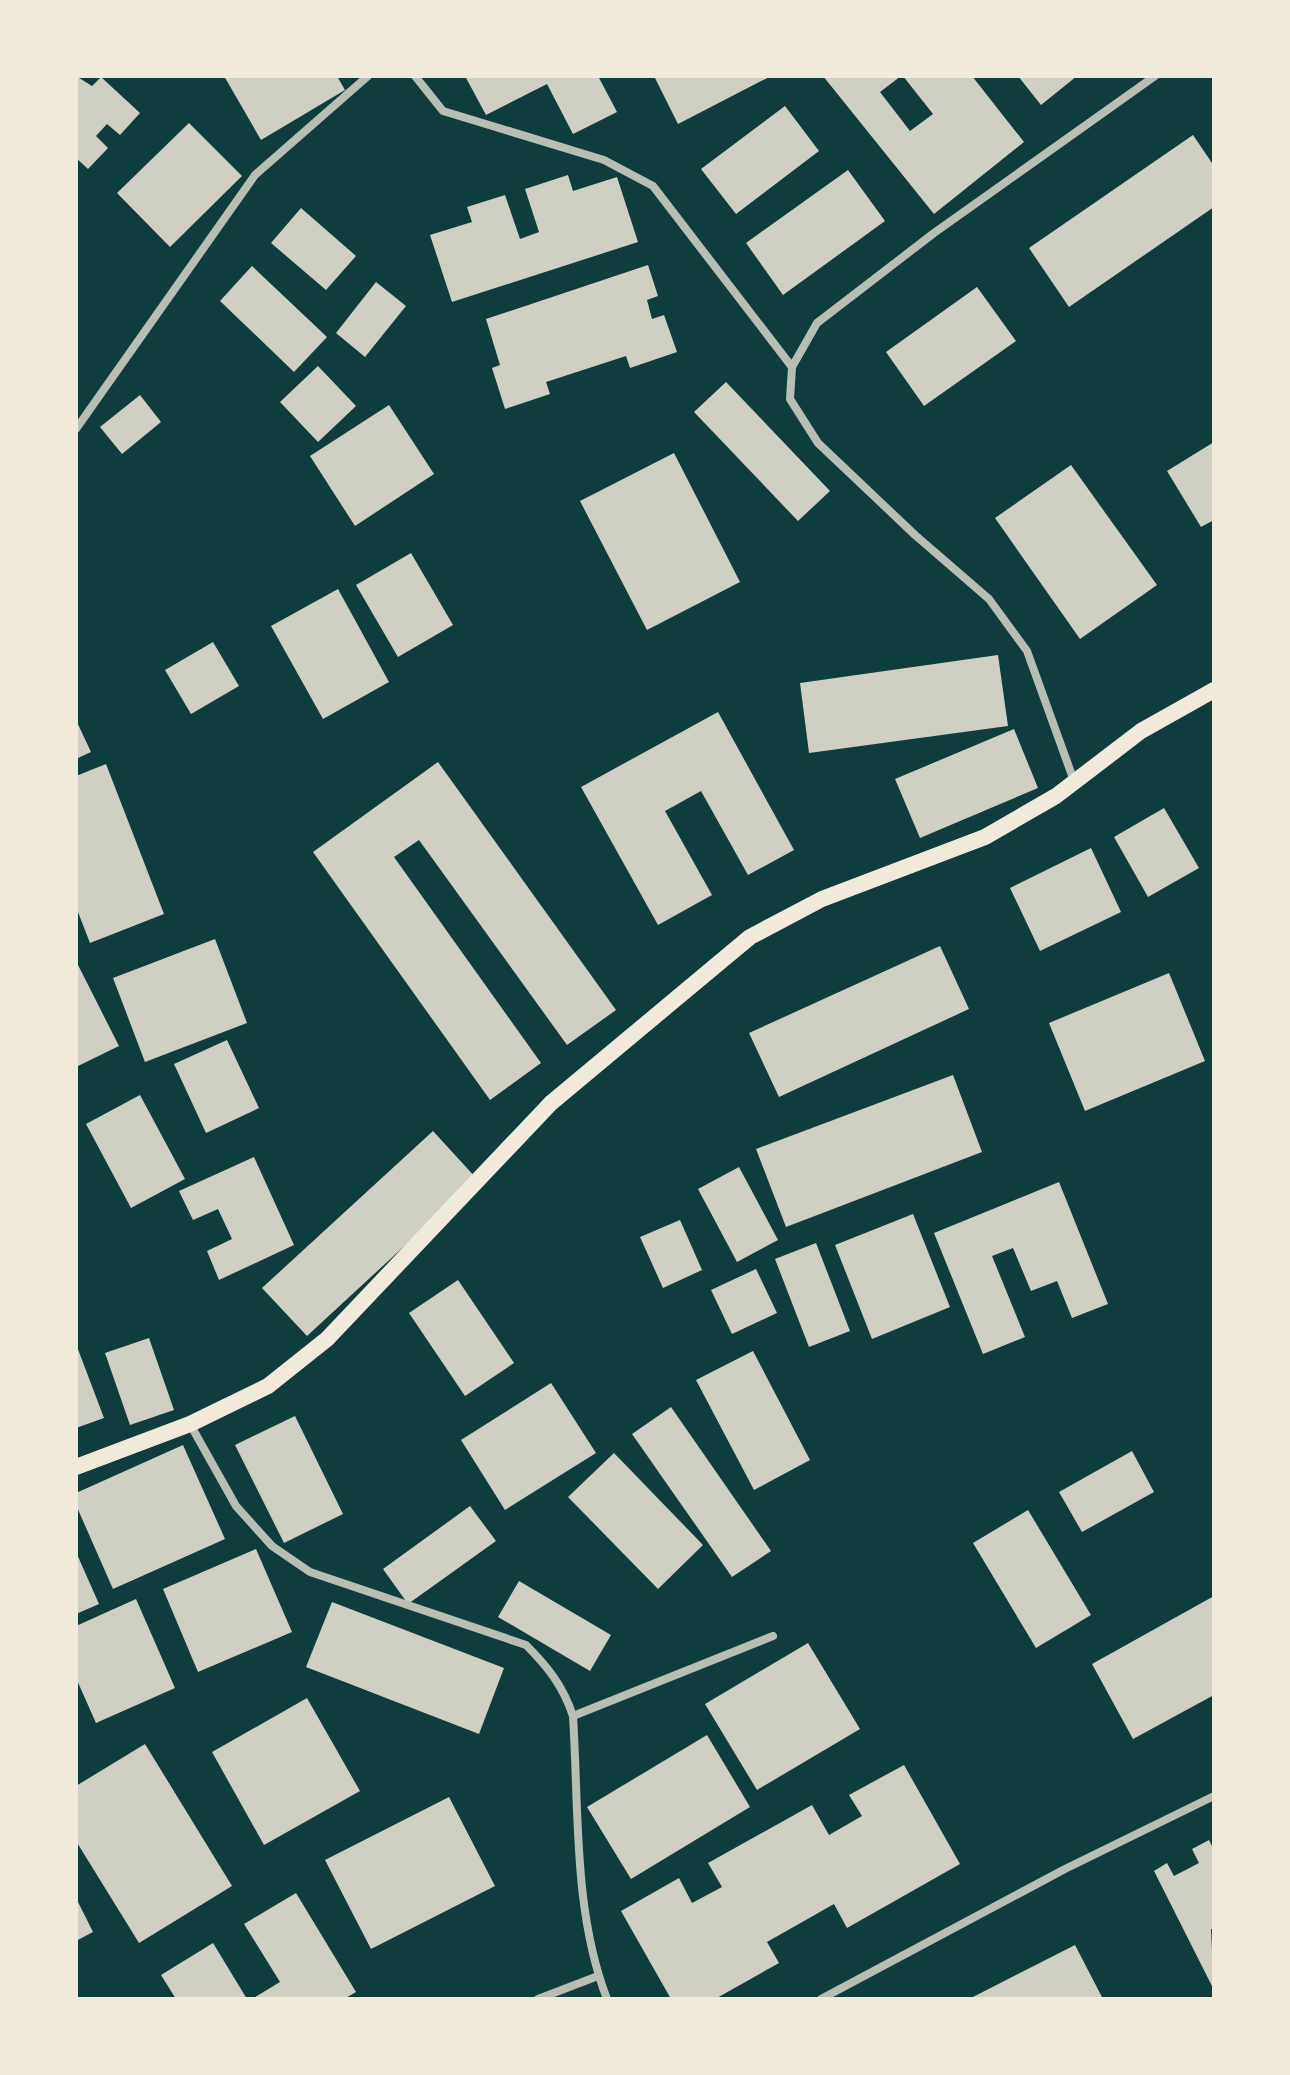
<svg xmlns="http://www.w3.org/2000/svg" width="1290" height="2075" font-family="'Nunito Sans',sans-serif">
<rect width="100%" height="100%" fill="#0f3d3e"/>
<path fill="#cfcfc3" d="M76 76 92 86 101 77 140 113 120 135 107 124 96 136 108 148 88 169 76 158Z
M224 76H337L345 90 261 140Z
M465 76H598L617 112 573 134 547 84 486 115Z
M659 76H771L678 124 655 78Z
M823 76H901L880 92 910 131 933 114 903 76H972L1024 142 934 214Z
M1018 76H1077L1041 105Z
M785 106 819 151 736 214 701 169Z
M189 123 242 176 170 247 117 193Z
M1193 135 1214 166V207L1069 307 1029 248Z
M848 170 885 221 783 295 746 243Z
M568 175 573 191 617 177 638 242 452 302 430 235 472 222 467 207 505 195 520 239 539 232 525 189Z
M301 208 356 256 326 290 271 243Z
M648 265 658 296 647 300 652 319 664 315 677 352 630 368 626 356 546 382 550 394 505 409 492 368 500 365 486 319Z
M252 266 327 337 294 372 220 301Z
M376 282 406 306 365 357 336 333Z
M977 287 1016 341 924 406 886 352Z
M318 366 356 406 318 442 280 402Z
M726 382 830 491 798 521 694 412Z
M140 395 161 422 122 454 100 427Z
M389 405 434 474 355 526 310 456Z
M1214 442V520L1201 527 1167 471Z
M674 453 740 582 647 630 580 501Z
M1071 465 1157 585 1080 639 995 518Z
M411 553 453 625 398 657 356 585Z
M338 589 389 682 323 719 271 626Z
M213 642 239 686 191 714 165 670Z
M998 655 1008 726 809 753 800 683Z
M718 712 794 850 748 875 701 791 665 811 712 895 658 925 581 787Z
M76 720 91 752 76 759Z
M1014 729 1038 788 920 838 895 779Z
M438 762 616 1010 567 1045 419 840 394 857 541 1063 490 1100 313 852Z
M106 764 164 914 90 943 76 907V776Z
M1164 808 1199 868 1148 897 1114 837Z
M1091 848 1121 912 1040 951 1010 888Z
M215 939 247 1023 145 1062 113 978Z
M940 946 969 1009 779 1097 749 1033Z
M76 961 119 1046 76 1067Z
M1169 973 1205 1061 1085 1111 1049 1023Z
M227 1040 259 1108 206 1133 174 1064Z
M953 1075 982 1152 786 1227 756 1149Z
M140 1095 185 1179 131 1208 86 1124Z
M433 1131 477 1179 307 1336 262 1288Z
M254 1157 294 1245 219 1280 207 1251 232 1239 218 1209 193 1220 179 1191Z
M739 1167 778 1240 737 1262 698 1189Z
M1059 1182 1108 1304 1072 1318 1057 1281 1031 1291 1013 1248 992 1256 1025 1337 983 1354 934 1233Z
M913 1214 950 1307 872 1339 835 1245Z
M680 1220 702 1270 663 1288 640 1237Z
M816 1243 850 1331 809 1347 775 1259Z
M756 1269 777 1313 732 1334 711 1290Z
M458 1280 514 1363 465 1396 409 1313Z
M149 1338 174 1410 130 1425 105 1353Z
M76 1344 104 1418 76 1428Z
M753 1351 810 1460 754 1490 696 1380Z
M551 1383 596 1453 505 1510 461 1440Z
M671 1407 771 1551 732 1577 632 1434Z
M295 1416 343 1514 284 1543 235 1445Z
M183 1445 225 1539 113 1589 76 1505V1493Z
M1132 1451 1154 1492 1082 1532 1059 1492Z
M614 1453 703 1545 658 1589 568 1497Z
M470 1506 496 1541 408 1604 383 1569Z
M1028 1510 1091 1615 1036 1648 973 1543Z
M256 1549 292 1632 198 1672 163 1589Z
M76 1552 99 1604 76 1614Z
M519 1581 611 1635 590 1671 498 1617Z
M1214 1596V1695L1133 1739 1092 1664Z
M136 1599 175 1688 96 1723 76 1678V1626Z
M332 1602 504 1668 479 1734 306 1667Z
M808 1643 860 1729 757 1790 705 1704Z
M307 1698 360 1791 264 1845 212 1752Z
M707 1735 750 1807 631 1879 587 1807Z
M145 1744 232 1886 139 1943 76 1841V1786Z
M904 1765 960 1864 847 1928 834 1904 767 1942 779 1963 715 1999H671L621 1911 679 1878 692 1903 722 1887 708 1863 812 1805 829 1835 862 1816 849 1795Z
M449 1797 495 1886 371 1949 325 1860Z
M1209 1840 1214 1850V1929H1211L1214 1990 1154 1871 1167 1863 1174 1876 1199 1863 1192 1849Z
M296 1893 356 1992 344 1999H252L280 1982 244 1924Z
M76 1898 93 1932 76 1941Z
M213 1943 247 1999H176L161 1975Z
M1075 1945 1103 1999H969Z"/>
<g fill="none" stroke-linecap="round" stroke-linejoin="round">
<path stroke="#b8beb3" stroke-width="8" d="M415 76 443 111 604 160 653 186 792 367
M76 429 255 175 368 76
M1074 781 1027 651 989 599 915 535 818 443 790 399 792 367 817 323 934 233 1155 76
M190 1424 236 1506 272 1546 310 1572 526 1645C548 1667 563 1686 573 1716 579 1809 573 1911 607 1999
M573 1716 773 1636
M538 1999 598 1976
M821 1999 1065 1869 1214 1796"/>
<path stroke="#f1e9da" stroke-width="16" d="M76 1467 190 1424 268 1386 327 1339 551 1103 750 937 822 899 985 837 1056 796 1141 731 1214 690"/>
</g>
<rect width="1290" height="2075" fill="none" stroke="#f1e9da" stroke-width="156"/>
</svg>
